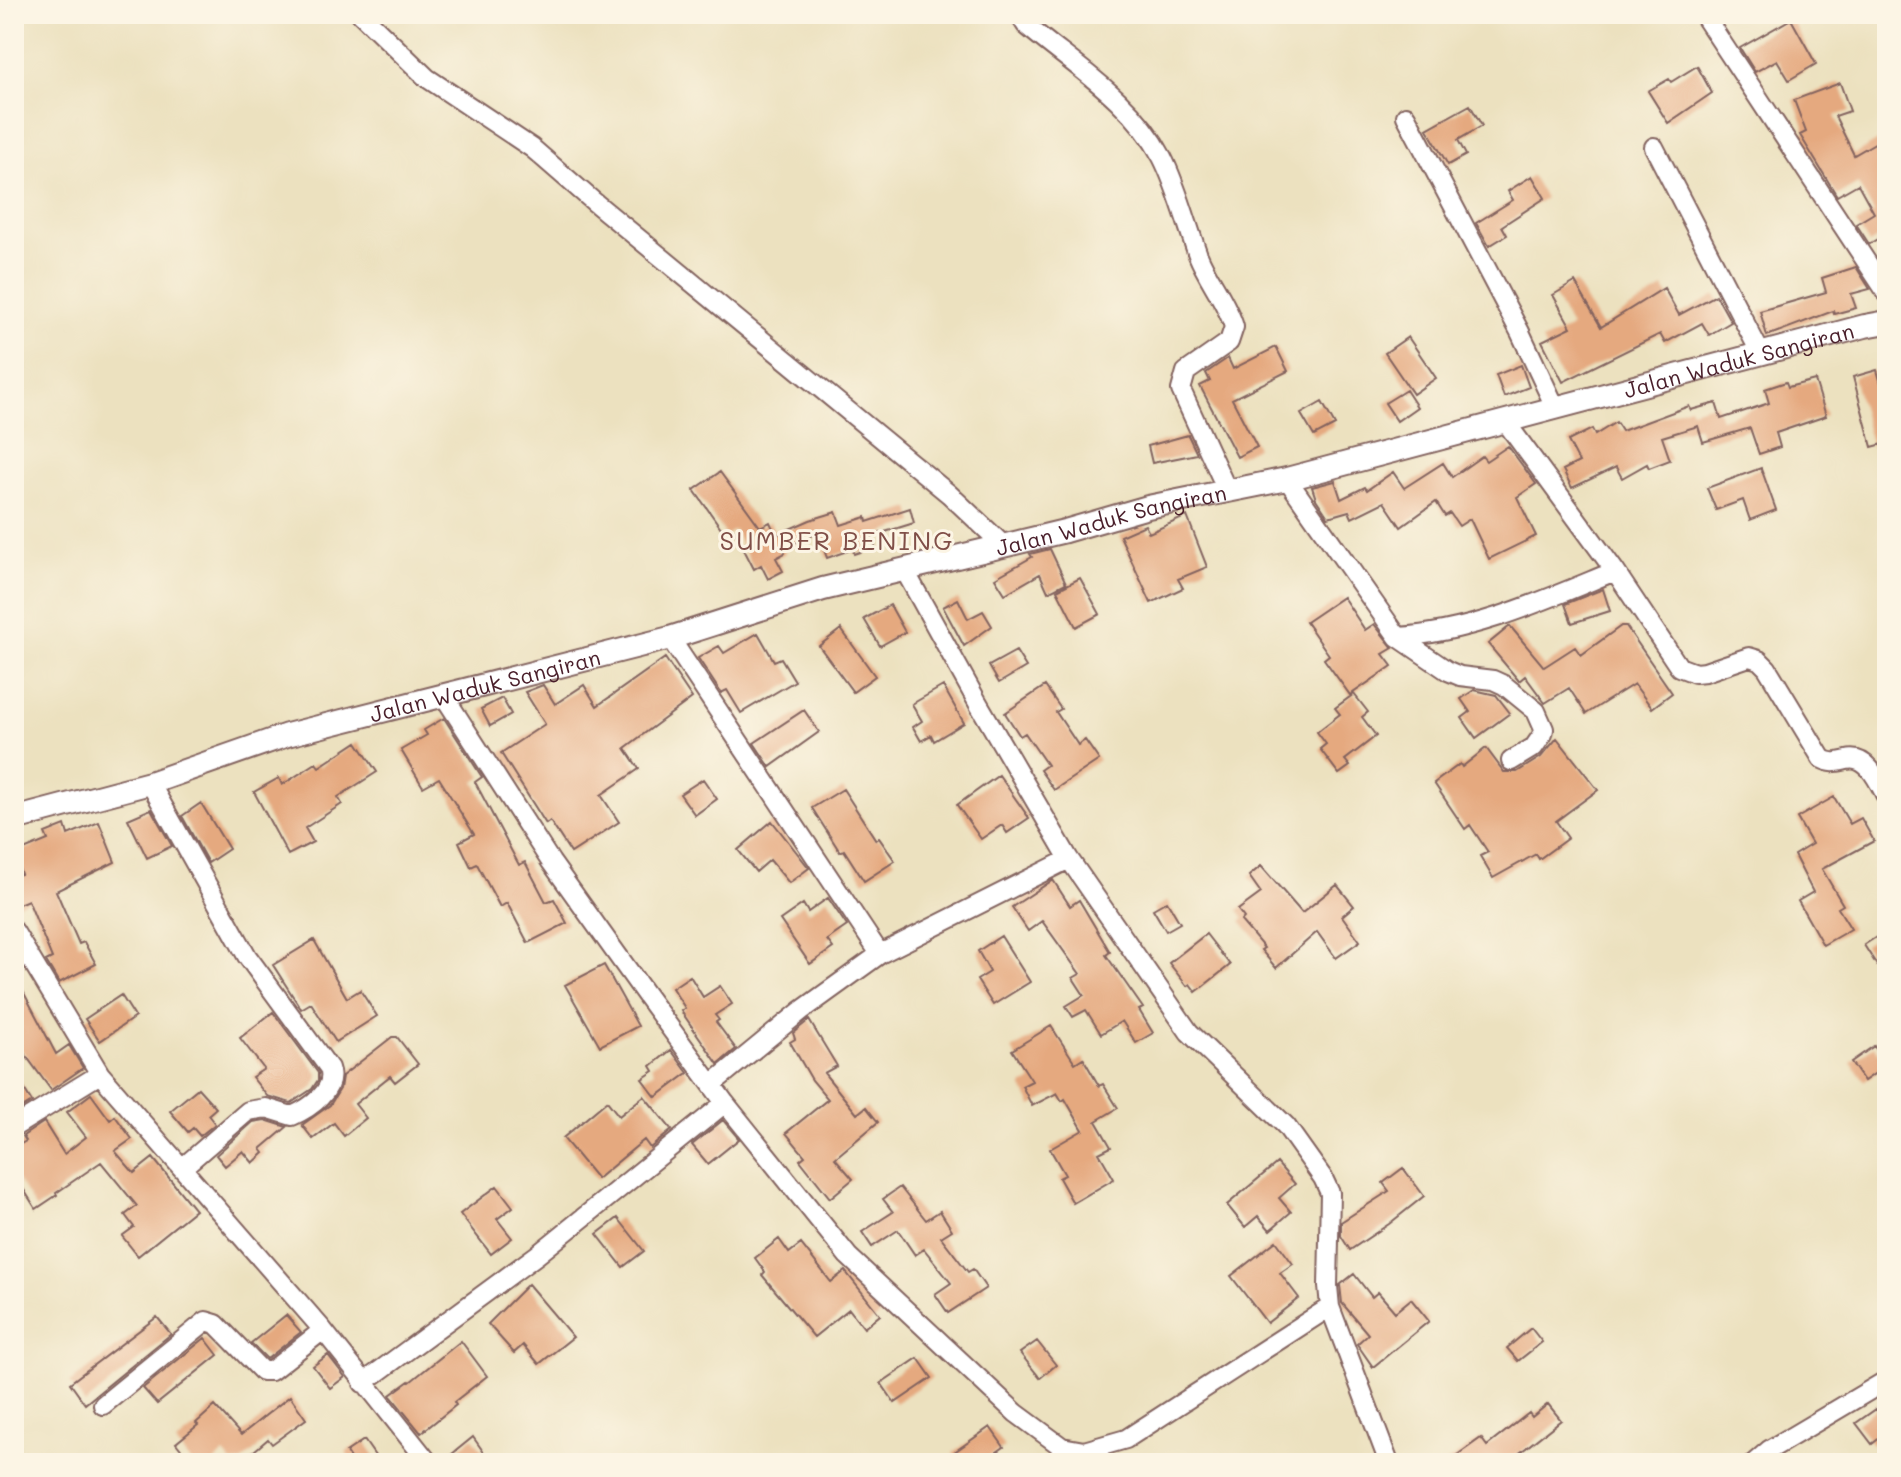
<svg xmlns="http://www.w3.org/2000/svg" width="1901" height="1477" font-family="Mali,sans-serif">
<rect width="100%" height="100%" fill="#fcf5e5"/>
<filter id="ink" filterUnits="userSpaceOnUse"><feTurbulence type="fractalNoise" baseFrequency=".0125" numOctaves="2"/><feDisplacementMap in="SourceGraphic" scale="16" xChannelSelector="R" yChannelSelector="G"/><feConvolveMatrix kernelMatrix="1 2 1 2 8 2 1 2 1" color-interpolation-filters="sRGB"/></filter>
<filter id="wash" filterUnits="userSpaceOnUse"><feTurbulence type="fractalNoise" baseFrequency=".006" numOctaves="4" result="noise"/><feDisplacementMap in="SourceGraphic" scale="32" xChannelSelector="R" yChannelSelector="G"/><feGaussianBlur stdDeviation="1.8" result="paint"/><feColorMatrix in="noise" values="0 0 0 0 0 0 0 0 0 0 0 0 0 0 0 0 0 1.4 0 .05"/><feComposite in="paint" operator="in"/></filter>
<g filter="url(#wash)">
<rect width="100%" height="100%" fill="#ece1bf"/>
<g id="blocks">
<path fill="#e5a97f" d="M1791 19 1816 64 1789 80 1777 60 1755 72 1740 48Z
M1697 66 1712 93 1668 123 1648 91 1669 79 1671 82Z
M1840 83 1850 111 1835 116 1854 155 1880 140 1887 151V166L1880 170 1887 182V236L1886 234 1869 244 1856 224 1874 213 1858 184 1837 196 1800 135 1806 132 1794 100Z
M1470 105 1482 126 1458 140 1466 155 1448 165 1427 129Z
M1532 176 1545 198 1502 226 1507 235 1489 246 1476 223 1513 200 1508 191Z
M1856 267 1870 289 1851 294 1856 308 1834 314 1833 311 1767 336 1760 311 1826 292 1822 278Z
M1575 282 1601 327 1664 288 1679 315 1716 295 1731 322 1709 335 1702 323 1665 343 1660 334 1563 382 1542 341 1571 327 1553 295Z
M1408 337 1436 378 1413 394 1385 353Z
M1276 347 1288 371 1232 399 1257 447 1237 457 1200 386 1210 381 1206 373 1228 358 1233 369Z
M1521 365 1529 387 1504 397 1496 375Z
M1877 370 1887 404V443L1872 447 1853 377Z
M1815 380 1826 416 1776 433 1780 447 1759 454 1750 428 1703 442 1698 426 1662 437 1670 460 1649 468 1647 464 1622 478 1616 467 1572 488 1563 470 1579 462 1568 441 1592 429 1595 435 1616 422 1622 431 1689 406 1691 410 1716 403 1721 419 1769 403 1765 389 1786 382 1788 387Z
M1406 390 1417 407 1397 421 1385 403Z
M1322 402 1335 425 1314 436 1301 414Z
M1188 435 1197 454 1152 463 1148 446Z
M1508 446 1536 484 1517 497 1536 536 1489 559 1470 519 1459 526 1450 513 1445 516 1436 502 1401 527 1384 502 1352 518 1349 511 1328 517 1316 499 1312 487 1335 481 1341 499 1365 487 1367 490 1393 472 1404 488 1443 463 1452 477 1482 456 1486 461Z
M1761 468 1776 510 1750 520 1743 500 1716 510 1707 488Z
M720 472 760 527 770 522 776 535 810 520 836 512 841 525 866 517 867 522 910 508 914 523 872 536 875 547 854 554 853 549 827 558 818 533 783 548 785 553 776 558 783 571 768 579 761 565 754 569 734 530 726 535 694 490Z
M1187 516 1207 567 1178 579 1183 588 1151 603 1120 536 1145 525 1149 533Z
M1050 549 1066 583 1048 592 1040 574 1005 594 995 578 1032 557 1030 554Z
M1080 578 1100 614 1076 627 1057 590Z
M1603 589 1610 611 1572 623 1565 604Z
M1343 597 1365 630 1374 624 1393 648 1383 654 1392 666 1350 695 1324 659 1329 655 1306 622Z
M958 599 968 619 983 611 992 626 964 646 943 607Z
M890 605 905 632 880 646 864 619Z
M1510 626 1544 667 1575 647 1581 655 1621 626H1626L1672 693 1652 708 1634 684 1586 714 1569 688 1545 703 1525 676 1519 681 1488 644Z
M841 629 875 676 853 692 819 646Z
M758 633 774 661 781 658 795 681 741 713 727 690 721 693 698 658 719 646 724 653Z
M1016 651 1026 667 999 683 989 666Z
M665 658 692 698 625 748 639 769 601 795 619 822 571 853 550 821 546 824 501 753 545 724 525 692 543 685 555 704 584 685 597 706Z
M943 686 964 723 934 741 931 735 921 741 913 727 922 721 912 704Z
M1045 686 1061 709 1056 712 1078 745 1085 740 1099 760 1054 790 1040 770 1047 765 1025 733 1020 736 1005 713Z
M1474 690 1496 695 1510 713 1476 738 1462 718 1470 712 1461 699Z
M1354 694 1368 712 1362 717 1376 736 1345 760 1350 766 1339 774 1320 749 1326 744 1317 732 1340 714 1335 708Z
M502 698 511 714 490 726 481 709Z
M804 710 819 732 770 767 754 743Z
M444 718 482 777 475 782 519 865 525 862 546 902 554 899 567 923 528 943 507 903 500 907 477 864 471 867 459 842 474 834 439 778 423 787 401 750 427 735 424 730Z
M1557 738 1598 790 1556 821 1568 838 1539 859 1536 854 1493 878 1480 856 1488 852 1470 825 1465 829 1434 783 1460 764 1462 767 1486 748 1504 772H1517L1541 757Z
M357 742 377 772 338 797 342 804 305 828 313 842 288 855 254 792 279 778 282 785 316 763 319 767Z
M999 775 1029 818 1007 833 1002 825 981 839 957 805Z
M703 779 717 799 695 815 680 794Z
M843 789 876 840 879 838 895 861 864 881 844 850 840 852 812 808Z
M1834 797 1850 824 1861 818 1874 841 1822 869 1843 905 1838 908 1851 929 1823 945 1798 901 1813 892 1794 855 1812 844 1797 818Z
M201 803 229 849 208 863 182 816Z
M151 809 172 846 147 858 128 819Z
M772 821 809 868 789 883 770 860 756 872 738 850Z
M99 822 115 862 56 891 79 944 84 942 96 964 59 983 46 961 52 958 28 900 14 906V876L21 874 14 854 48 840 45 833 65 825 68 835Z
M1261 866 1302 913 1337 885 1354 906 1342 916 1360 941 1336 958 1317 932 1276 968 1261 950 1264 948 1241 921 1244 918 1238 910 1261 893 1249 876Z
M1053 880 1070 906 1079 900 1110 952 1106 955 1143 1008 1139 1010 1153 1033 1136 1043 1122 1021 1101 1034 1086 1010 1073 1017 1066 1006 1084 995 1073 978 1080 974 1042 921 1028 931 1012 907Z
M828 898 847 926 827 940 833 948 810 964 780 920 803 904 808 912Z
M1167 901 1180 923 1166 931 1153 909Z
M1887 930V961L1878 967 1864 945Z
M1206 934 1230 965 1196 992 1190 984 1187 986 1169 963Z
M1001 936 1030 982 993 1005 977 980 990 972 978 951Z
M314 940 347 998 360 990 377 1016 336 1042 311 1003 301 1009 273 965Z
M604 965 638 1026 600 1046 565 985Z
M14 974 56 1054 69 1045 83 1068 51 1090 21 1049 14 1054Z
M690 976 703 997 720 986 732 1004 715 1015 719 1020 716 1022 736 1049 718 1064 681 1011 685 1008 672 988Z
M121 995 135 1017 100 1041 85 1019Z
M273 1012 318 1073V1080L312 1089 291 1103 267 1096 252 1077 264 1069 240 1038Z
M809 1020 837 1066 824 1073 857 1114 866 1107 878 1122 835 1158 853 1179 830 1198 800 1160 805 1156 786 1133 828 1099 812 1080 790 1042 795 1039 793 1033Z
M1051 1026 1075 1063 1083 1058 1099 1086 1103 1084 1118 1108 1096 1121 1111 1147 1099 1153 1114 1179 1073 1203 1059 1178 1065 1175 1050 1149 1083 1130 1065 1099 1062 1101 1057 1093 1032 1106 1022 1086 1032 1081 1012 1050Z
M392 1037H397L418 1064 395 1082 390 1076 355 1104 366 1118 344 1136 334 1123 313 1139 302 1125 330 1105 340 1089 342 1076Z
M1874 1046 1887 1065 1864 1081 1851 1062Z
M671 1050 688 1073 656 1097 642 1079 654 1071 651 1066Z
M14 1072 32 1102 14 1113Z
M198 1088 216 1108 208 1115 215 1124 200 1136 193 1128 188 1132 170 1111Z
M91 1094 110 1120 115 1116 132 1139 115 1151 134 1173 153 1158 195 1210 138 1256 122 1236 134 1227 125 1215 137 1206 101 1162 56 1193 57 1195 36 1209 14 1174V1148L26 1141 23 1136 44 1122 64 1154 86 1137 67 1112Z
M644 1096 672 1130 650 1148 644 1140 597 1179 563 1138 607 1101 619 1116Z
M265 1120 287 1127 261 1149 264 1153 253 1163 243 1151 225 1166 216 1155 253 1122Z
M723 1120 739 1139 708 1164 692 1145Z
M1277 1163 1295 1184 1279 1198 1291 1212 1270 1230 1258 1216 1245 1227 1227 1205Z
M1403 1168 1424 1196 1389 1224 1350 1250 1341 1236V1222L1389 1191 1383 1183Z
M497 1186 513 1207 497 1219 512 1238 491 1254 460 1214Z
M900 1187 926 1220 940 1211 952 1230 941 1237 968 1272 973 1269 986 1288 948 1313 935 1294 951 1283 924 1249 915 1255 898 1230 872 1247 862 1232 893 1212 883 1199Z
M618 1218 644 1251 623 1267 597 1234Z
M779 1239 789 1253 801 1244 831 1282 845 1271 880 1315 864 1328 849 1309 814 1337 762 1275 765 1272 755 1258Z
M1276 1241 1293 1264 1280 1273 1299 1298 1267 1323 1231 1276Z
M1354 1274 1372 1297 1378 1292 1395 1312 1411 1299 1429 1321 1373 1367 1357 1344 1368 1334 1342 1303 1340 1285Z
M528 1284 573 1337 539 1364 523 1345 514 1353 488 1324Z
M286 1315 301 1332 267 1359 251 1343Z
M157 1317 171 1334 85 1404 70 1383Z
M1531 1328 1542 1342 1518 1361 1507 1348Z
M205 1338 218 1355 157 1404 143 1388Z
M461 1341 487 1376 454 1402 456 1405 421 1433 390 1395 409 1381 410 1382Z
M1037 1341 1056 1365 1040 1378 1020 1353Z
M328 1355 345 1377 330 1388 313 1366Z
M918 1358 932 1378 895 1403 881 1383Z
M290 1396 306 1419 272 1444 268 1439 240 1463H232L224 1454 213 1463H192L176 1443 198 1425 196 1423 215 1406 241 1435Z
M1548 1404 1561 1420 1507 1463H1446L1481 1438 1487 1446 1529 1413 1532 1417Z
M1876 1409 1887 1424V1432L1872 1444 1856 1423Z
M990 1427 1004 1447 981 1463H960L953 1453Z
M473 1437 485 1454 481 1457 485 1463H441Z
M364 1440 380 1463H353L346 1452Z"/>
</g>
</g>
<g filter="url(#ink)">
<use href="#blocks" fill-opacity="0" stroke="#83635f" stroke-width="2"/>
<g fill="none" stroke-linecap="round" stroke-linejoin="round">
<g stroke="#83635f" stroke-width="22">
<path id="minor" d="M361 14 427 78 532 148 593 201 949 494 1002 544
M1019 14 1026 25C1073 65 1132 100 1162 157 1177 186 1187 225 1198 255 1208 280 1227 302 1234 327L1229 342 1186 372 1181 390 1227 490
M1703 14 1887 293
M1406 116 1520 332 1556 409
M1654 147 1761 354
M1505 421 1615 571 1679 667 1695 673 1705 672 1749 657 1759 660 1767 668 1822 759C1832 764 1837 762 1847 760 1868 755 1879 783 1887 798
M1287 479 1398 637 1448 671 1460 676 1493 680 1504 685 1536 711 1544 729 1543 734 1534 747 1511 761
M905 571 978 703 1069 859 1189 1032 1286 1126 1323 1178 1330 1193 1328 1286 1330 1307 1389 1463
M1398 637C1475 632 1544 600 1615 571
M670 638 880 954
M444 696 551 862 646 995 725 1103 848 1256 1016 1413 1062 1447 1084 1451 1126 1439 1330 1307
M150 783 247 956 329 1068C337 1090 310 1108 292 1116L266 1108 248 1111 182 1168
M14 931 100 1074 323 1330 429 1463
M712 1084 801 1011 880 954 1069 859
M14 1127 100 1074
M363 1383 537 1255 725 1103
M103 1405 206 1321 216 1324 262 1371H271L323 1330
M1754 1463 1769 1450 1887 1380"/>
</g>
<g stroke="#83635f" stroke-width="26">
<g id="tertiary">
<path id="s1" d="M14 819 150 783 287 735 670 638 823 589 1065 531 1148 507 1287 479 1865 326 1887 322"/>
</g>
</g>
<use href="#minor" stroke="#fff" stroke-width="18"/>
<use href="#tertiary" stroke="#fff" stroke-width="22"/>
</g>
</g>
<g text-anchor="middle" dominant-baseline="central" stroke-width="6" stroke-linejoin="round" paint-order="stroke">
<g font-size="22" fill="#4a1f2b" stroke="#fcf5e5">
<text stroke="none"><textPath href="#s1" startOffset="1786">Jalan Waduk Sangiran</textPath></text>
<text stroke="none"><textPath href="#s1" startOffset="1138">Jalan Waduk Sangiran</textPath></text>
<text stroke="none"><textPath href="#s1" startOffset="490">Jalan Waduk Sangiran</textPath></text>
</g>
<g font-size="26" letter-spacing="2" fill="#804f48" stroke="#fcf5e5">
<text x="837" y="540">SUMBER BENING</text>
</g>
</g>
<rect width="1901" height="1477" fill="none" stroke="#fcf5e5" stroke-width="48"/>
</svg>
